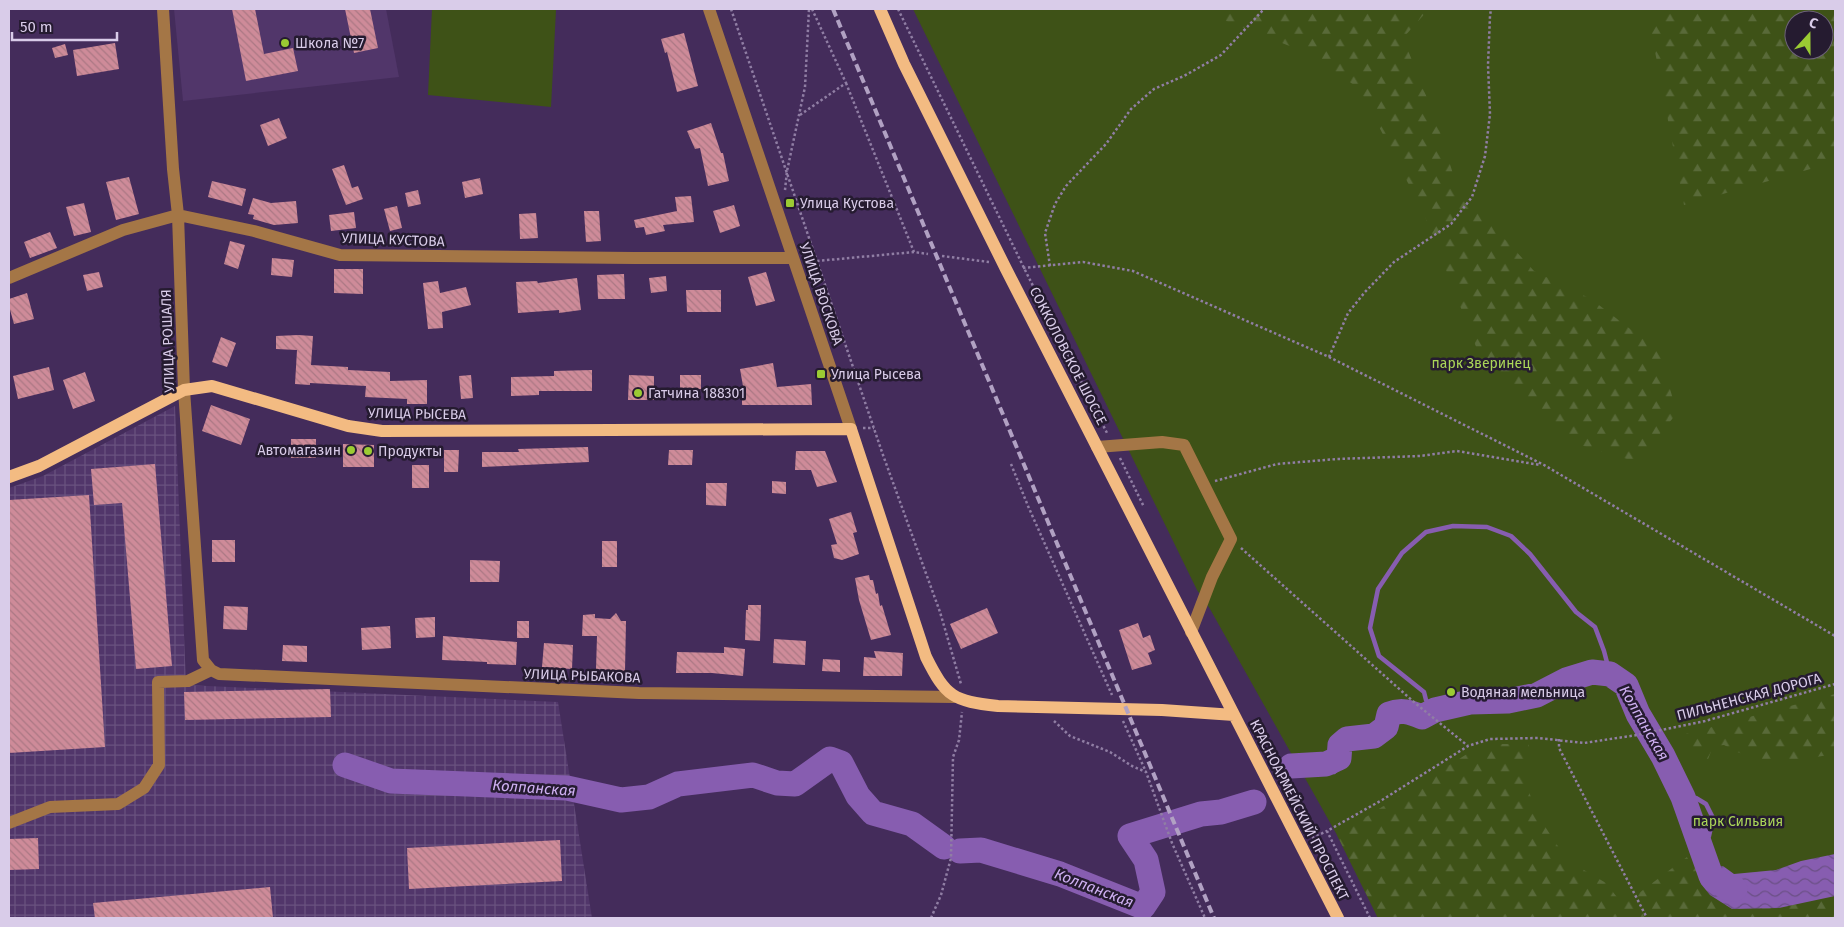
<svg xmlns="http://www.w3.org/2000/svg" width="1844" height="927" font-family="'Fira Sans',sans-serif">
<defs>
<pattern id="industrial-grid" width="8" height="8" patternUnits="userSpaceOnUse" patternTransform="scale(1.25)"><rect width="8" height="8" fill="#51366a"/><path d="M0 4h8M4 0v8" fill="none" stroke="#69527f"/></pattern>
<pattern id="forest-firs" width="22" height="20" patternUnits="userSpaceOnUse" patternTransform="scale(1.25)"><rect width="22" height="20" fill="#3e5217"/><path d="M5 1l3.5 6h-7zM16 11l3.5 6h-7z" fill="#596a39"/></pattern>
<pattern id="water-waves" width="16" height="10" patternUnits="userSpaceOnUse" patternTransform="scale(1.25)"><rect width="16" height="10" fill="#875db0"/><path d="M0 5q4-4 8 0t8 0" fill="none" stroke="#6b5086"/></pattern>
<pattern id="building-back-hatch" width="6" height="6" patternUnits="userSpaceOnUse" patternTransform="scale(1.25)"><rect width="6" height="6" fill="#ce8b99"/><path d="M-1 5l2 2M0 0l6 6M5-1l2 2" fill="none" stroke="#ab7884"/></pattern>
</defs>
<rect width="100%" height="100%" fill="#442c5b"/>
<path fill="#51366a" d="M174 9H386L399 77 183 101Z"/>
<path fill="url(#industrial-grid)" d="M175 406 186 685 558 702 592 918H9V488L43 476Z"/>
<path fill="#3e5217" fill-rule="evenodd" d="M432 9 556 10 551 107 428 95Z
M913 9H1835V918H1378L1337 835 1210 609 1197 590ZM1794 20H1824V50H1794Z"/>
<path fill="url(#forest-firs)" fill-rule="evenodd" d="M1222 9H1429L1403 38 1438 125 1457 187 1534 271 1591 299 1659 351 1677 413 1637 462 1570 442 1484 367 1424 214 1359 88 1297 49 1226 21Z
M1647 9H1835V162L1684 205ZM1794 20H1824V50H1794Z
M1835 694V754L1771 764 1737 752 1724 745 1713 746 1707 762 1690 759 1682 735Z
M1500 744H1529L1526 784 1538 816 1567 860 1606 883 1623 905 1687 857 1698 872 1701 884 1710 895 1732 909 1779 908 1824 898 1835 916 1834 918H1378L1337 835 1475 749Z"/>
<path fill="url(#water-waves)" d="M1835 854V896L1779 908 1732 909 1710 895 1701 884 1698 872 1723 866 1734 874 1776 870 1801 861Z"/>
<g fill="none" stroke-linecap="round" stroke-linejoin="round">
<path stroke="#875db0" stroke-width="4.5" d="M1435 710 1426 700 1424 692 1379 656 1370 628 1378 589 1402 553 1426 532 1453 526 1487 527 1511 536 1530 554 1576 612 1595 627 1604 651 1610 674
M1313 765 1323 771 1334 772 1340 767 1339 758
M1683 797 1696 798 1706 804 1713 818 1709 836 1701 845"/>
<path stroke="#875db0" stroke-width="25" d="M345 765 391 781 567 788 621 800 649 797 678 784 753 775 777 783 795 784 830 759 841 763 858 796 873 813 912 824 944 847
M1291 766 1326 764 1339 758 1340 745 1347 739 1374 736 1386 727 1389 714C1401 709 1410 712 1422 717L1435 710 1470 702 1508 701 1537 695 1566 680 1592 672 1610 674 1626 685 1638 714 1663 756 1683 797 1711 876 1727 888 1735 889
M960 851 981 850 1060 874 1143 907 1153 892 1146 860 1130 836 1201 814 1221 812 1254 802"/>
</g>
<path fill="url(#building-back-hatch)" d="M232 9H255L264 54 293 48 298 71 246 81Z
M345 9H370L378 48 354 53Z
M684 33 698 86 677 92 667 52 665 53 661 39Z
M115 43 119 69 77 76 73 50Z
M65 44 68 55 55 58 52 48Z
M279 118 287 138 268 146 260 125Z
M711 123 721 153H723L729 181 708 186 700 148 695 149 687 131Z
M344 165 352 188 358 186 363 199 346 205 332 169Z
M129 177 139 214 116 220 106 182Z
M480 178 483 194 465 198 462 182Z
M212 181 246 189 242 206 208 197Z
M418 190 421 204 408 207 405 193Z
M691 196 694 222 663 225 665 231 646 235 644 227 636 228 634 220 677 211 675 197Z
M253 198 271 203 296 201 298 223 274 225 253 219 254 215 248 214Z
M84 203 91 232 74 236 66 207Z
M734 205 740 226 720 233 713 211Z
M397 206 402 228 390 231 384 209Z
M584 211H599L601 241 586 242Z
M354 212 356 228 331 231 329 215Z
M536 213 538 238 520 239 519 214Z
M50 232 57 248 30 258 24 242Z
M230 241 245 245 238 269 224 264Z
M272 258 294 260 292 277 271 275Z
M334 269H363V294L334 293Z
M99 272 103 287 87 291 83 275Z
M766 272 775 301 756 306 748 277Z
M624 274 625 299H598L597 275Z
M666 276 667 291 651 293 649 278Z
M577 278 581 310 559 313V310L518 313 516 282 537 281 538 283Z
M438 281 440 293 466 287 471 305 442 312 443 328 428 329 423 283Z
M686 290H721V312H687Z
M27 293 34 319 14 324 9 306V299Z
M298 335 313 336 311 365 348 367V370L390 372V381L427 380V404H407V399L365 397 366 386 310 383V385L295 384 297 350 276 349V336Z
M221 337 236 343 227 367 212 362Z
M773 363 777 387 811 384 812 405H742V392H744L740 369Z
M49 367 54 390 18 399 13 376Z
M592 370V391H539V395L511 396V377L554 376V371Z
M85 372 95 401 73 409 63 380Z
M471 375 473 398 461 399 459 376Z
M629 375 654 376V400H628Z
M680 375H701V389H680Z
M211 405 250 419 241 445 202 431Z
M291 439H316V458H291Z
M343 444 374 445V467H343Z
M588 447 589 462 482 467V452H519L518 449Z
M444 450H459L458 472H444Z
M669 450H693L692 465H668Z
M796 451H825L837 482 817 487 811 470H795Z
M155 464 172 666 136 669 122 503 94 505 91 469Z
M412 465H429V488H412Z
M772 481 786 482V494L772 493Z
M706 483H727L726 506 706 505Z
M89 495 105 747 9 753V500Z
M851 512 857 532 853 533 859 554 842 560 834 558 831 545 837 544 829 519Z
M212 540H235V562H212Z
M602 541H617V567H602Z
M470 560 500 561 499 582H470Z
M869 575 870 580H873L876 594 878 593 880 606 882 605 891 635 871 640 859 600 855 578Z
M748 605H761L760 641 745 640 746 610H748Z
M224 606 248 607 247 630 223 629Z
M987 608 998 633 961 649 950 624Z
M616 613 621 621H626L625 671 596 669 597 636H582L583 615 595 614V618L610 619Z
M435 617V637L416 638 415 618Z
M517 621H529V638H517Z
M1138 623 1143 638 1150 635 1155 650 1148 653 1152 664 1132 670 1119 630Z
M390 626 391 648 362 650 361 628Z
M443 636 517 642 516 665 487 664V662L442 660Z
M774 639 806 641 805 665 773 663Z
M544 643 573 645 572 669 542 667Z
M283 645 307 646V662L282 661Z
M724 647 745 649 743 676 712 673H676L677 652 724 653Z
M874 651 903 653 902 676H863L864 657 876 658Z
M823 659 840 660V672L822 671Z
M330 689 331 717 185 720 184 692Z
M38 838 39 869 9 870V839Z
M560 840 562 881 409 889 407 848Z
M270 887 273 918H95L93 903Z"/>
<g fill="none" stroke-linecap="round" stroke-linejoin="round">
<path stroke="#907ea4" stroke-width="2.5" stroke-dasharray="2.5 2.5" stroke-linecap="butt" d="M731 9 883 455 940 612 961 684
M898 9 1024 268 1107 433
M846 83 914 252
M800 115 846 83 812 9
M785 190 787 171 805 87 809 9
M942 256 989 262
M817 261 914 252 928 254
M1050 266 1045 233 1055 204 1066 186 1106 144 1131 109 1154 89 1184 76 1221 55 1264 9
M1023 268 1083 262 1133 271 1329 357 1544 465 1835 636
M1329 357 1348 313 1365 292 1394 262 1451 224 1472 197 1485 156 1490 114 1488 65 1490 16 1491 9
M863 428H874
M1120 458 1144 507
M1011 464 1028 506 1112 695
M1215 481 1277 464 1337 459 1420 456 1457 451 1540 465
M1241 548 1415 703 1468 746
M1054 721 1070 736 1110 752 1132 766 1146 772 1172 843 1205 918
M1123 721 1146 772
M1559 739V748L1647 918
M1312 838 1327 831
M931 918 941 895 951 858 953 757 959 740 962 712
M1370 918 1327 831 1382 800 1468 746 1490 739 1538 738 1584 743 1637 735 1705 721 1835 684"/>
<path stroke="#a47646" stroke-width="12" d="M163 9 173 169 178 215 184 390 203 660 211 670 219 674 639 693 954 697
M709 9 851 429
M9 278 123 230 178 215 254 231 340 255 634 258H792
M1097 447 1162 442 1184 445 1231 539 1212 577 1191 632
M9 823 50 807 118 804 144 788 159 765 158 682 188 681 211 670"/>
<path stroke="#f3bb82" stroke-width="12" d="M880 9 904 64 1006 269 1338 918
M9 477 39 466 184 390 212 386 348 426 382 431 851 429 926 657C946 697 953 701 998 706L1162 710 1234 715"/>
<path stroke="#b1a1c3" stroke-width="4" stroke-dasharray="8 4" stroke-linecap="butt" d="M833 9 1214 918"/>
</g>
<g fill="#9bcb33" stroke="#251b30" stroke-width="2">
<circle cx="285" cy="43" r="5"/>
<rect x="785" y="198" width="10" height="10" rx="2.5"/>
<rect x="816" y="369" width="10" height="10" rx="2.5"/>
<circle cx="638" cy="393" r="5"/>
<circle cx="351" cy="450" r="5"/>
<circle cx="368" cy="451" r="5"/>
<circle cx="1451" cy="692" r="5"/>
</g>
<g text-anchor="middle" dominant-baseline="central" stroke-width="5" stroke-linejoin="round" paint-order="stroke">
<g font-size="14" fill="#d9cce9" stroke="#251b30" text-anchor="start">
<text x="295" y="43">Школа №7</text>
<text x="800" y="203">Улица Кустова</text>
<text x="831" y="374">Улица Рысева</text>
<text x="648" y="393">Гатчина 188301</text>
<text x="341" y="450" text-anchor="end">Автомагазин</text>
<text x="378" y="451">Продукты</text>
<text x="1461" y="692">Водяная мельница</text>
</g>
<g font-size="14" fill="#d9cce9" stroke="#251b30">
<text transform="translate(393 240) rotate(2)">УЛИЦА КУСТОВА</text>
<text transform="translate(821 294) rotate(71)">УЛИЦА ВОСКОВА</text>
<text transform="translate(168 341) rotate(-92)">УЛИЦА РОШАЛЯ</text>
<text transform="translate(1068 356) rotate(63)">СОККОЛОВСКОЕ ШОССЕ</text>
<text transform="translate(417 414) rotate(1)">УЛИЦА РЫСЕВА</text>
<text transform="translate(582 676) rotate(2)">УЛИЦА РЫБАКОВА</text>
<text transform="translate(1749 697) rotate(-15)">ПИЛЬНЕНСКАЯ ДОРОГА</text>
<text transform="translate(1299 810) rotate(63)">КРАСНОАРМЕЙСКИЙ ПРОСПЕКТ</text>
</g>
<g font-size="14" fill="#aad658" stroke="#251b30">
<text x="1481" y="363">парк Зверинец</text>
<text x="1738" y="821">парк Сильвия</text>
</g>
<g font-size="15" font-style="italic" fill="#cfb0f2" stroke="#251b30">
<text transform="translate(1644 723) rotate(60)">Колпанская</text>
<text transform="translate(534 788) rotate(4)">Колпанская</text>
<text transform="translate(1094 888) rotate(21)">Колпанская</text>
</g>
</g>
<rect width="1844" height="927" fill="none" stroke="#d9cce9" stroke-width="20"/>
<g transform="translate(1809 35) rotate(21)"><circle r="24" fill="#251b30" stroke="#6d627a"/>
<path d="M0-4L9 19L0 12L-9 19Z" fill="#9bcb33"/>
<text y="-8" font-size="14" font-weight="bold" text-anchor="middle" fill="#d9cce9">С</text>
</g>
<path d="M12 32v8h105v-8" fill="none" stroke="#d9cce9" stroke-width="2.5"/>
<text x="20" y="32" font-size="15" fill="#d9cce9" stroke="#251b30" stroke-width="4" paint-order="stroke">50 m</text>
</svg>
